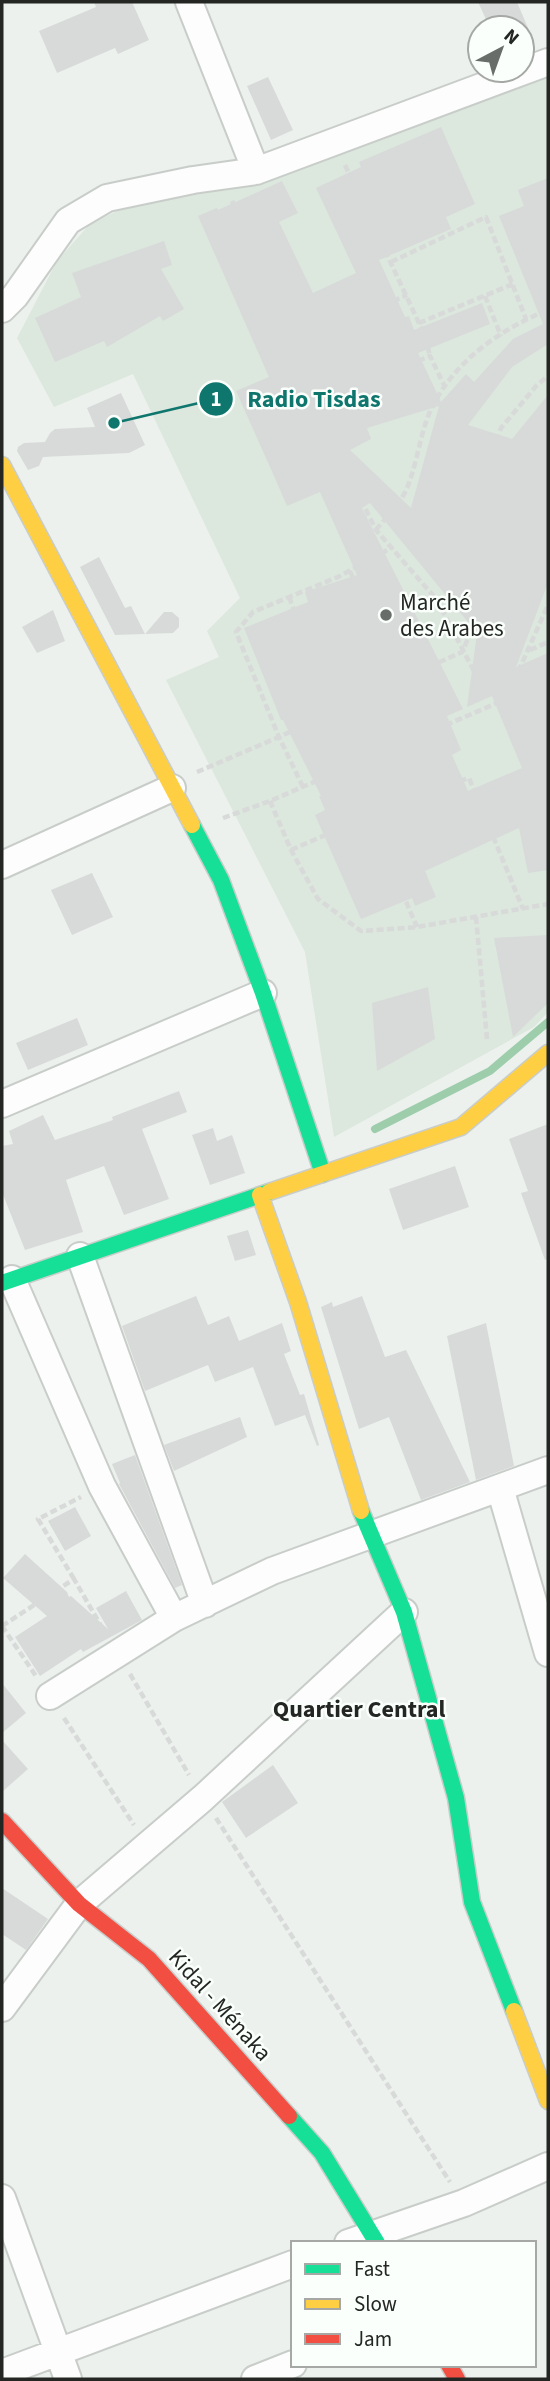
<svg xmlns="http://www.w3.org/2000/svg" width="550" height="2381" font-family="'Source Sans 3',sans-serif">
<rect width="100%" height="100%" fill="#ecf1ed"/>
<path fill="#dce7de" d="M548 72V1012L534 1027 334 1137 305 952 166 680 219 657 207 631 240 598 133 374 54 407 17 338 57 261 89 225 129 205Z"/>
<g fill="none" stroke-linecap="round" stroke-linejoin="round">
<path stroke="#9dcdab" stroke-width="8" d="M375 1129 490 1071 548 1022"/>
</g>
<path fill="#d8dada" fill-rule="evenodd" d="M94 2H132L149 40 118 54 115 48 57 73 39 31 96 7Z
M478 2H517L528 28H490Z
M268 77 293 130 271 140 247 86Z
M441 127 475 204 446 217 451 229 379 260 405 317 409 316 414 330 482 303 490 324 418 353 441 402 466 374 474 382 513 339 543 324 499 216 524 206 518 190 548 178V344L512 367 468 425 512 439 548 395V583L516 667 548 653V870L528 873 519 828 425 871 436 897 415 906 412 898 361 919 315 815 325 810 319 796H321L283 720H281L244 628 308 602 305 592 357 575 320 492 287 506 274 476 236 391 269 377 198 216 217 208 218 210 282 181 298 213 279 222 313 293 356 273 316 188 361 167 359 162ZM439 406 411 508 350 450 371 439 367 428ZM370 503 477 633 467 707 492 696 522 768 468 791 452 755 461 750 447 716 463 709 362 508Z
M164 241 172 265 161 269 184 309 163 321 160 316 107 347 104 341 55 362 35 318 81 297 72 273Z
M121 393 145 445 129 453 43 457 39 466 28 470 17 451 18 447 24 443 45 442 50 433 55 429 95 427 87 408Z
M99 557 125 608 131 606 145 634 164 612H172L179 618V627L173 633 115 635 80 567Z
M53 610 65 641 37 653 22 627Z
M92 873 113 917 72 935 51 890Z
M548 935V1003L513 1037 494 938Z
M428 987 435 1039 377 1071 372 1003Z
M77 1018 88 1045 28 1070 16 1043Z
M179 1091 187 1112 142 1129 169 1199 124 1215 104 1166 66 1180 83 1232 25 1250 2 1192V1146L13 1144 9 1131 43 1115 55 1140 113 1120 112 1117Z
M548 1124V1259L545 1260 521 1193 528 1191 509 1139Z
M213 1128 217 1141 232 1135 245 1173 210 1185 192 1135Z
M455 1166 469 1207 403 1230 389 1189Z
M248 1230 256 1255 235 1261 227 1236Z
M196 1296 208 1325 229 1316 239 1341 282 1323 291 1351 284 1354 300 1395 304 1394 319 1445 317 1446 305 1415 275 1426 253 1367 215 1382 208 1365 145 1391 122 1326Z
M362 1296 385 1357 406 1350 470 1482 421 1500 389 1417 359 1429 321 1307 332 1302 333 1307Z
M486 1323 514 1466 476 1480 447 1336Z
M240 1417 247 1437 174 1471 164 1445Z
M135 1455 182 1585 175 1588 119 1484 120 1483 112 1464Z
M75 1507 91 1536 65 1551 48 1521Z
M25 1554 67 1592 69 1597 71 1596 108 1629 96 1608 126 1591 142 1620 83 1652 81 1649 40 1676 15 1637 47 1616 3 1578Z
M2 1683 26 1713 2 1733Z
M2 1740 28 1769 2 1792Z
M273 1765 298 1803 246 1838 222 1802Z
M2 1888 48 1919 26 1950 2 1934Z"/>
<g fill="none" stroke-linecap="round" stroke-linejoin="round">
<g stroke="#c9cdca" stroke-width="30">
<path id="street" d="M189 2 256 171
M2 309 15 296 68 221 107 198 193 180 256 171 548 62
M2 865 172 788
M2 1104 263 993
M80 1256 205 1604
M12 1279 102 1486 174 1618
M500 1488 548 1653
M50 1696 174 1618 272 1571 548 1470
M2 2008 79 1904 203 1798 404 1612
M2 2198 68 2379
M348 2243 464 2203 548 2166
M2 2373 293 2264
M255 2379 293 2364"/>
</g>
<g stroke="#c9cdca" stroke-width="19">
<path id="fast" d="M192 825 221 880 263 993 323 1174
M2 1283 269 1192
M361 1511 404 1612 456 1798 472 1902 514 2011
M289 2116 322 2153 377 2243"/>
</g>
<g stroke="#c9cdca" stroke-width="19">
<path id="slow" d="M2 465 192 825
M269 1192 461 1127 548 1053
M260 1195 298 1302 361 1511
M514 2011 548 2101"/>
</g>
<g stroke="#c9cdca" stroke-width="19">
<path id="jam" d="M2 1821 79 1904 149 1959 289 2116
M449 2365 457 2379"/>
</g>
<path stroke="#d8d9d9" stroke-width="4.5" stroke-dasharray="7 3.5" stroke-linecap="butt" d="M345 165 425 336 430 356
M232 201 297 344 346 470 376 530 437 600 476 675 500 664
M391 262 486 217 526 319
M485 296 501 336
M419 323 513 284
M297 344 407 295
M321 401 430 356 444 385
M376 530C384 519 397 508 403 496 414 478 419 441 427 419 447 366 498 330 548 310
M491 548 510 545 536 557 500 653V664L523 692 548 744
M520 551 533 508 548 476
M536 557 548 560
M350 571 395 682 462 652 483 606 491 548 470 515 501 428 537 385 548 376
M289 597 333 712
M352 645 376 636
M530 650 548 642
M514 681 548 605
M197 772 279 737 395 682 417 736 447 785 469 778 523 909
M303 787 279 737 236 632 253 612 338 577 393 547
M270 801 291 850 318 899 361 931 417 927 548 904
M369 816 447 785
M223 818 270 801 548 681
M291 850 369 816 417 927
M476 917 487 1039
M74 1579 38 1519 81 1497
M2 1626 74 1579 104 1631
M2 1626 36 1676
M130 1674 189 1775
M64 1718 134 1825
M216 1818 450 2182"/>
<use href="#street" stroke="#fcfdfc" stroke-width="26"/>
<use href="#fast" stroke="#16e098" stroke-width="16"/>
<use href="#slow" stroke="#ffcf43" stroke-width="16"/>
<use href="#jam" stroke="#f24e42" stroke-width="16"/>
</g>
<circle fill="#696d6a" stroke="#fbfffc" stroke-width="2.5" cx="386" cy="615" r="7"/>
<g text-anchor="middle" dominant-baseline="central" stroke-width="5" stroke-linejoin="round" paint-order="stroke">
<g font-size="23" fill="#232623" stroke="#fbfffc" text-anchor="start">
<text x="400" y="602">Marché<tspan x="400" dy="26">des Arabes</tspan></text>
</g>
<g font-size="23" fill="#232623" stroke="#fbfffc">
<text transform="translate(220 2005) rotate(48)">Kidal - Ménaka</text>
</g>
<g font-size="24" font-weight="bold" fill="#232623" stroke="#fbfffc">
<text x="359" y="1709">Quartier Central</text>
</g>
</g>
<path fill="none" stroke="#0f766e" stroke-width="2.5" d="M114 423L216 399"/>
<g fill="#0f766e" stroke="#fbfffc" stroke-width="2.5">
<circle cx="114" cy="423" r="7"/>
<circle cx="216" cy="399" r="18"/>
</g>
<g font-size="21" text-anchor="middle" font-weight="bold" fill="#fff">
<text x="216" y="406">1</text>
</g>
<g font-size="24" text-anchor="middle" font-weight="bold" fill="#0f766e" stroke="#fbfffc" stroke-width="5" stroke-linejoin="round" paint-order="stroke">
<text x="314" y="407">Radio Tisdas</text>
</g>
<rect width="550" height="2381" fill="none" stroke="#232623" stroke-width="7"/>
<rect x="291" y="2241" width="245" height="126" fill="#fbfffc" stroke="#a5a8a5" stroke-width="2"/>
<rect x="305" y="2264" width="35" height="10" fill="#16e098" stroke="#a5a8a5" stroke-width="2"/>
<text x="354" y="2276" font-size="21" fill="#232623">Fast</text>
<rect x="305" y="2299" width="35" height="10" fill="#ffcf43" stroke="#a5a8a5" stroke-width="2"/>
<text x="354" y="2311" font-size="21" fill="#232623">Slow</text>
<rect x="305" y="2334" width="35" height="10" fill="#f24e42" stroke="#a5a8a5" stroke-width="2"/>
<text x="354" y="2346" font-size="21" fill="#232623">Jam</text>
<g transform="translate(501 49) rotate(41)"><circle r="33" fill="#fbfffc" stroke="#a5a8a5" stroke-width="2"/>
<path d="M0-5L12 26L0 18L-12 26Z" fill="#696d6a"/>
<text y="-10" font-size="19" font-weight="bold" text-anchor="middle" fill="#232623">N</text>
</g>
</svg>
